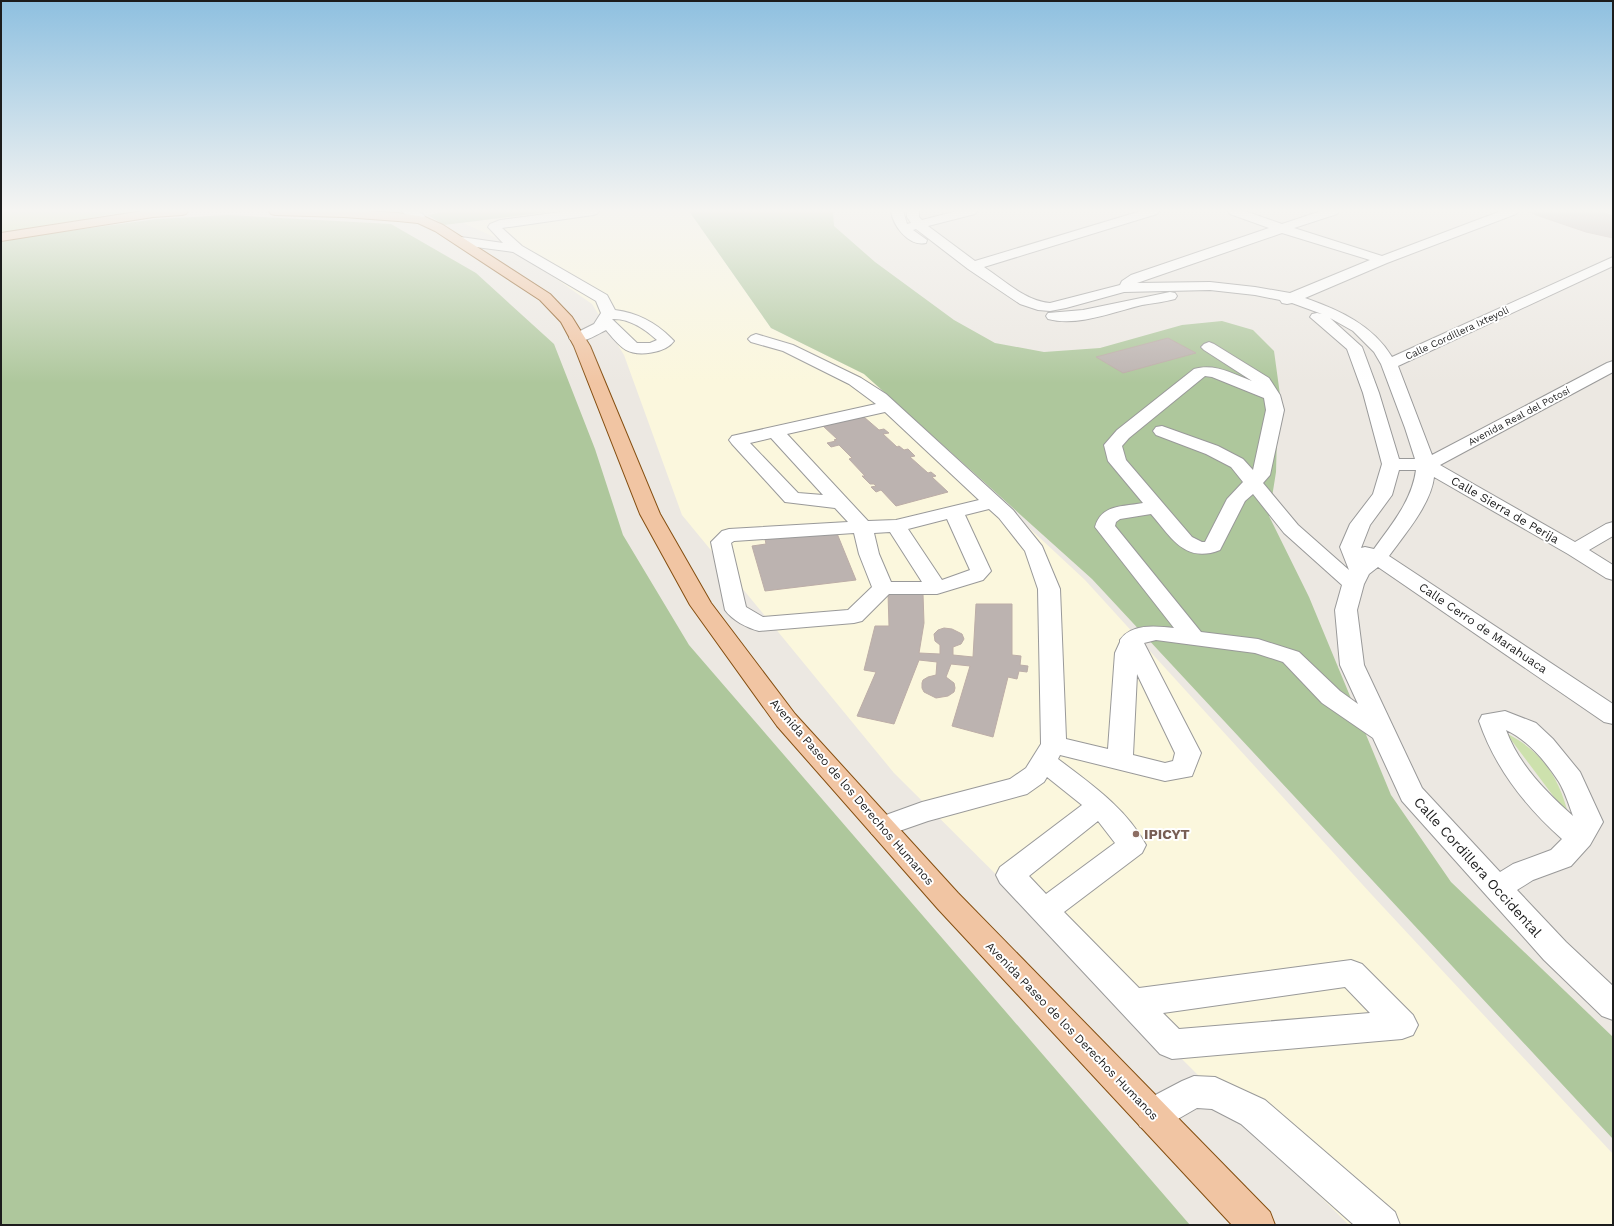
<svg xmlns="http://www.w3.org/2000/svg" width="1614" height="1226" font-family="'Work Sans',sans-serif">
<rect width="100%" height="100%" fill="#ece8e2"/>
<path fill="#fbf7dd" d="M555 211H689L771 328 864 374 1085 580 1372 895 1613 1154V1225H1349L894 773 682 515 624 355 592 304 501 240 463 223Z"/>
<path fill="#cde1ad" d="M1 211H153L110 214 41 228 1 234Z
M1506 733C1543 752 1559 777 1569 817Z"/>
<path fill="#aec79c" d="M448 211H555L444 225 428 215Z
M689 211H833L834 226 875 262 954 320 995 343 1044 352 1100 348 1182 325 1222 321 1253 330 1274 351 1281 402 1277 435 1276 472 1269 516 1309 597 1391 795 1451 882 1613 1037V1139L1092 579 864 374 771 328Z
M228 215 391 224 476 273 554 344 595 449 623 535 689 645 1190 1225H1V240L157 219Z"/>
<path fill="#bcb3b0" stroke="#bcada7" d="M1529 211H1600L1613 216V238L1586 232 1536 215Z
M1168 338 1196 353 1123 373 1096 357Z
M864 417 879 430 884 429 889 433 883 434 897 447 899 446 904 450 908 449 915 456 910 457 928 473 931 472 936 476 932 477 948 492 896 506 881 490 876 492 871 487 876 486 874 484H870L862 476H865L849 459 852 458 839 445 831 447 827 443 836 441 834 440 837 439 823 426Z
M836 531 856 580 765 591 752 546 766 544 765 539Z
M888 593 923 594 924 623 919 653 940 654V645L935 641 934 634 938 630 944 628 952 629 962 634 964 639 961 644 953 647V655L973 657 976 604H1012V655L1021 656 1020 665 1028 666 1027 672 1019 671 1017 679 1008 677 993 737 952 726 970 666 951 664 946 677 954 683 955 688 954 692 948 696 936 698 924 692 922 688V683L923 680 928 677 936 675 937 662 919 660 894 724 857 716 876 672 864 670 875 626H889Z"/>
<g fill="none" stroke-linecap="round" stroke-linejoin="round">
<g stroke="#999" stroke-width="2">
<path id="minor" d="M402 211C414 211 421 209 427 220L425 223H417C412 216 406 217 402 211Z
M568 211H599L597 214 593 215 502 228 522 246 607 295 615 310C638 313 655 322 671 338L674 341C666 353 638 357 626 350 619 346 611 336 606 330 596 335 583 344 572 341L569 338 572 335 594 324 601 313 596 301 513 252 461 245 456 244 455 241 456 238 461 237 503 243 488 227 490 224 500 220ZM612 319C629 318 645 329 657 340L650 343H637Z
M891 211H903L907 224 911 223 907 217V211H919V217L922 220 957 211H977L975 214 928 226 975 261 1141 211H1159L1157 214 984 267C1004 280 1025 301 1050 303L1120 285 1122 281 1131 275 1269 228 1230 214 1228 211H1245L1282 224 1321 211H1339L1337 214 1294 228 1382 256 1501 211H1518L1516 214 1387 263 1305 298C1339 310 1373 325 1392 357L1613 257V266L1398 366 1432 455 1607 363 1613 361V372L1440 465 1575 542 1606 524 1613 522V536L1589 550 1613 565V580L1606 578 1568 554 1434 477C1431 504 1405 534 1389 556L1613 704V724L1604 722 1378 567 1369 574 1364 584 1357 610 1364 665 1422 788 1500 872 1513 864 1551 850 1562 839C1525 806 1495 768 1479 721L1482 715 1505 711 1536 723 1553 739 1580 772 1603 822 1590 845 1571 866 1533 880 1517 890 1566 942 1613 986V1020L1602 1016 1544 960 1402 801 1373 738 1322 703 1283 662 1255 653 1156 640 1144 643 1201 753 1192 776 1165 781 1060 755 1058 759C1091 784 1126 808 1146 845L1142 853 1064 912 1139 988 1351 960 1362 964 1413 1015 1418 1025 1413 1035 1402 1039 1172 1059 1160 1054 1000 883 996 875 1000 867 1082 805 1047 777 1044 782 1027 794 928 821 882 837 872 834 868 827 872 820 922 802 1010 779 1026 768 1041 744 1038 589 1025 551 999 518 989 509 965 515 991 571 983 580 937 594H889L862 621 854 623 759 631C747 628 732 620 725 610L711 542 722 531 729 529 848 522 835 508 785 502 732 444 729 440 732 436 876 404 849 384 783 351 751 342 748 339 751 336 756 334 793 345 861 378 886 394 1013 510 1042 546 1060 589 1066 739 1108 749 1115 653 1120 642V640C1131 623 1157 626 1174 628L1095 527C1101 504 1123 507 1143 503L1108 461 1104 445 1117 430 1194 369C1215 363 1233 374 1252 381L1204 350 1201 347 1204 344 1209 342 1214 344 1269 378 1280 395 1284 410 1270 475 1263 483 1298 525 1349 570 1340 547 1350 524 1373 494 1382 464 1363 393 1347 349 1310 317 1312 314 1317 313 1322 314 1292 303 1287 304 1282 303 1280 300 1255 295 1210 290 1124 292 1066 308 1050 311 1038 310 1020 304 968 269 916 229 913 230 927 240 926 243C909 247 893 226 891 211ZM1282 233 1370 260 1290 293 1255 287 1210 282 1137 283ZM1330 318 1353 331 1374 352 1381 364 1405 428 1415 459H1399L1379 393 1362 347ZM1205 376 1212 377 1264 398 1266 410 1253 470 1243 459 1218 446 1162 426 1156 427 1153 431 1156 435 1206 454 1231 467 1243 482 1227 499 1205 542H1202L1192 537 1126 460 1122 446 1129 438ZM885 412 979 500 896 520 868 521 787 434ZM771 438 823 495 798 493 750 443ZM1399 470H1416C1412 501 1391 525 1374 549L1365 547 1361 548 1370 525 1392 495ZM1253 494 1284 533 1342 585 1335 610 1340 665 1358 704 1340 691 1299 652 1258 639 1201 632 1115 526 1116 522 1120 519 1151 514C1171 537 1185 564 1220 550L1245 501ZM947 519 970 570 942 580 908 529ZM890 532 922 582H891L879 554 874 533ZM854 533 859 554 872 587 848 610 763 617 746 607 731 543 734 541ZM1137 674 1175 753 1173 761 1165 763 1133 755ZM1506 730C1528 740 1546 762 1559 782 1565 792 1569 805 1573 816 1546 792 1519 765 1506 730ZM1098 821 1115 843 1046 894 1029 876ZM1345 987 1370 1013 1179 1029 1163 1013Z
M1170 292 1175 293 1177 296 1175 299C1164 302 1153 303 1142 305 1113 312 1078 327 1048 319L1046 316 1048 313 1083 310Z
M1194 1076 1215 1077 1265 1100 1395 1212 1400 1225H1354L1241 1124 1212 1109 1197 1108 1164 1127 1152 1131 1140 1127 1135 1115 1140 1103 1182 1081Z"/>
</g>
<g stroke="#844e10" stroke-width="2">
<path id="major" d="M143 211H188L186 214 182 215 153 217 1 241V233Z
M269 211H365L398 213 425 217 443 225 550 294 572 317 590 346 660 514 711 603 795 714 958 893 1270 1212 1275 1225H1232L938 909 777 726 690 605 640 514 574 346 561 322 540 300 435 231 418 223 398 221 344 217 275 215 271 214Z"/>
</g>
<use href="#minor" fill="#fff" fill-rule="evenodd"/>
<use href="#major" fill="#f1c5a3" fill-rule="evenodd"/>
</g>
<linearGradient id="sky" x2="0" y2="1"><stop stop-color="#8ec0e0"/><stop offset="0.55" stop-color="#f6f5f2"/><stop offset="1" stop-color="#f6f5f2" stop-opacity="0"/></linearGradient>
<rect width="1614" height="383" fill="url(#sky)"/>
<circle fill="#8d6e63" stroke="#fff" stroke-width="1.5" cx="1136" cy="834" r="4"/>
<g text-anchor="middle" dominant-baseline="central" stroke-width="4" stroke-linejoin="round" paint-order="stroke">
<g font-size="10" fill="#1c1c1c" stroke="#fff">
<text transform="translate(1457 333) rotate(-25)">Calle Cordillera Ixteyoli</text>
<text transform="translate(1519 416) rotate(-28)">Avenida Real del Potosí</text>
</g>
<g font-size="12" fill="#1c1c1c" stroke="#fff">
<text transform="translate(1505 510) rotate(30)">Calle Sierra de Perija</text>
<text transform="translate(1483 628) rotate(34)">Calle Cerro de Marahuaca</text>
<text transform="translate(852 792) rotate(49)">Avenida Paseo de los Derechos Humanos</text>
<text transform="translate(1072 1031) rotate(46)">Avenida Paseo de los Derechos Humanos</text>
</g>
<g font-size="14" font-weight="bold" fill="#785e54" stroke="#fff" text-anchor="start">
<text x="1144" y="834">IPICYT</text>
</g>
<g font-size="14" fill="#1c1c1c" stroke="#fff">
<text transform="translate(1478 867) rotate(48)">Calle Cordillera Occidental</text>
</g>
</g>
<rect width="1614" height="1226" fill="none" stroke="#1c1c1c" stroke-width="4"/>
</svg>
